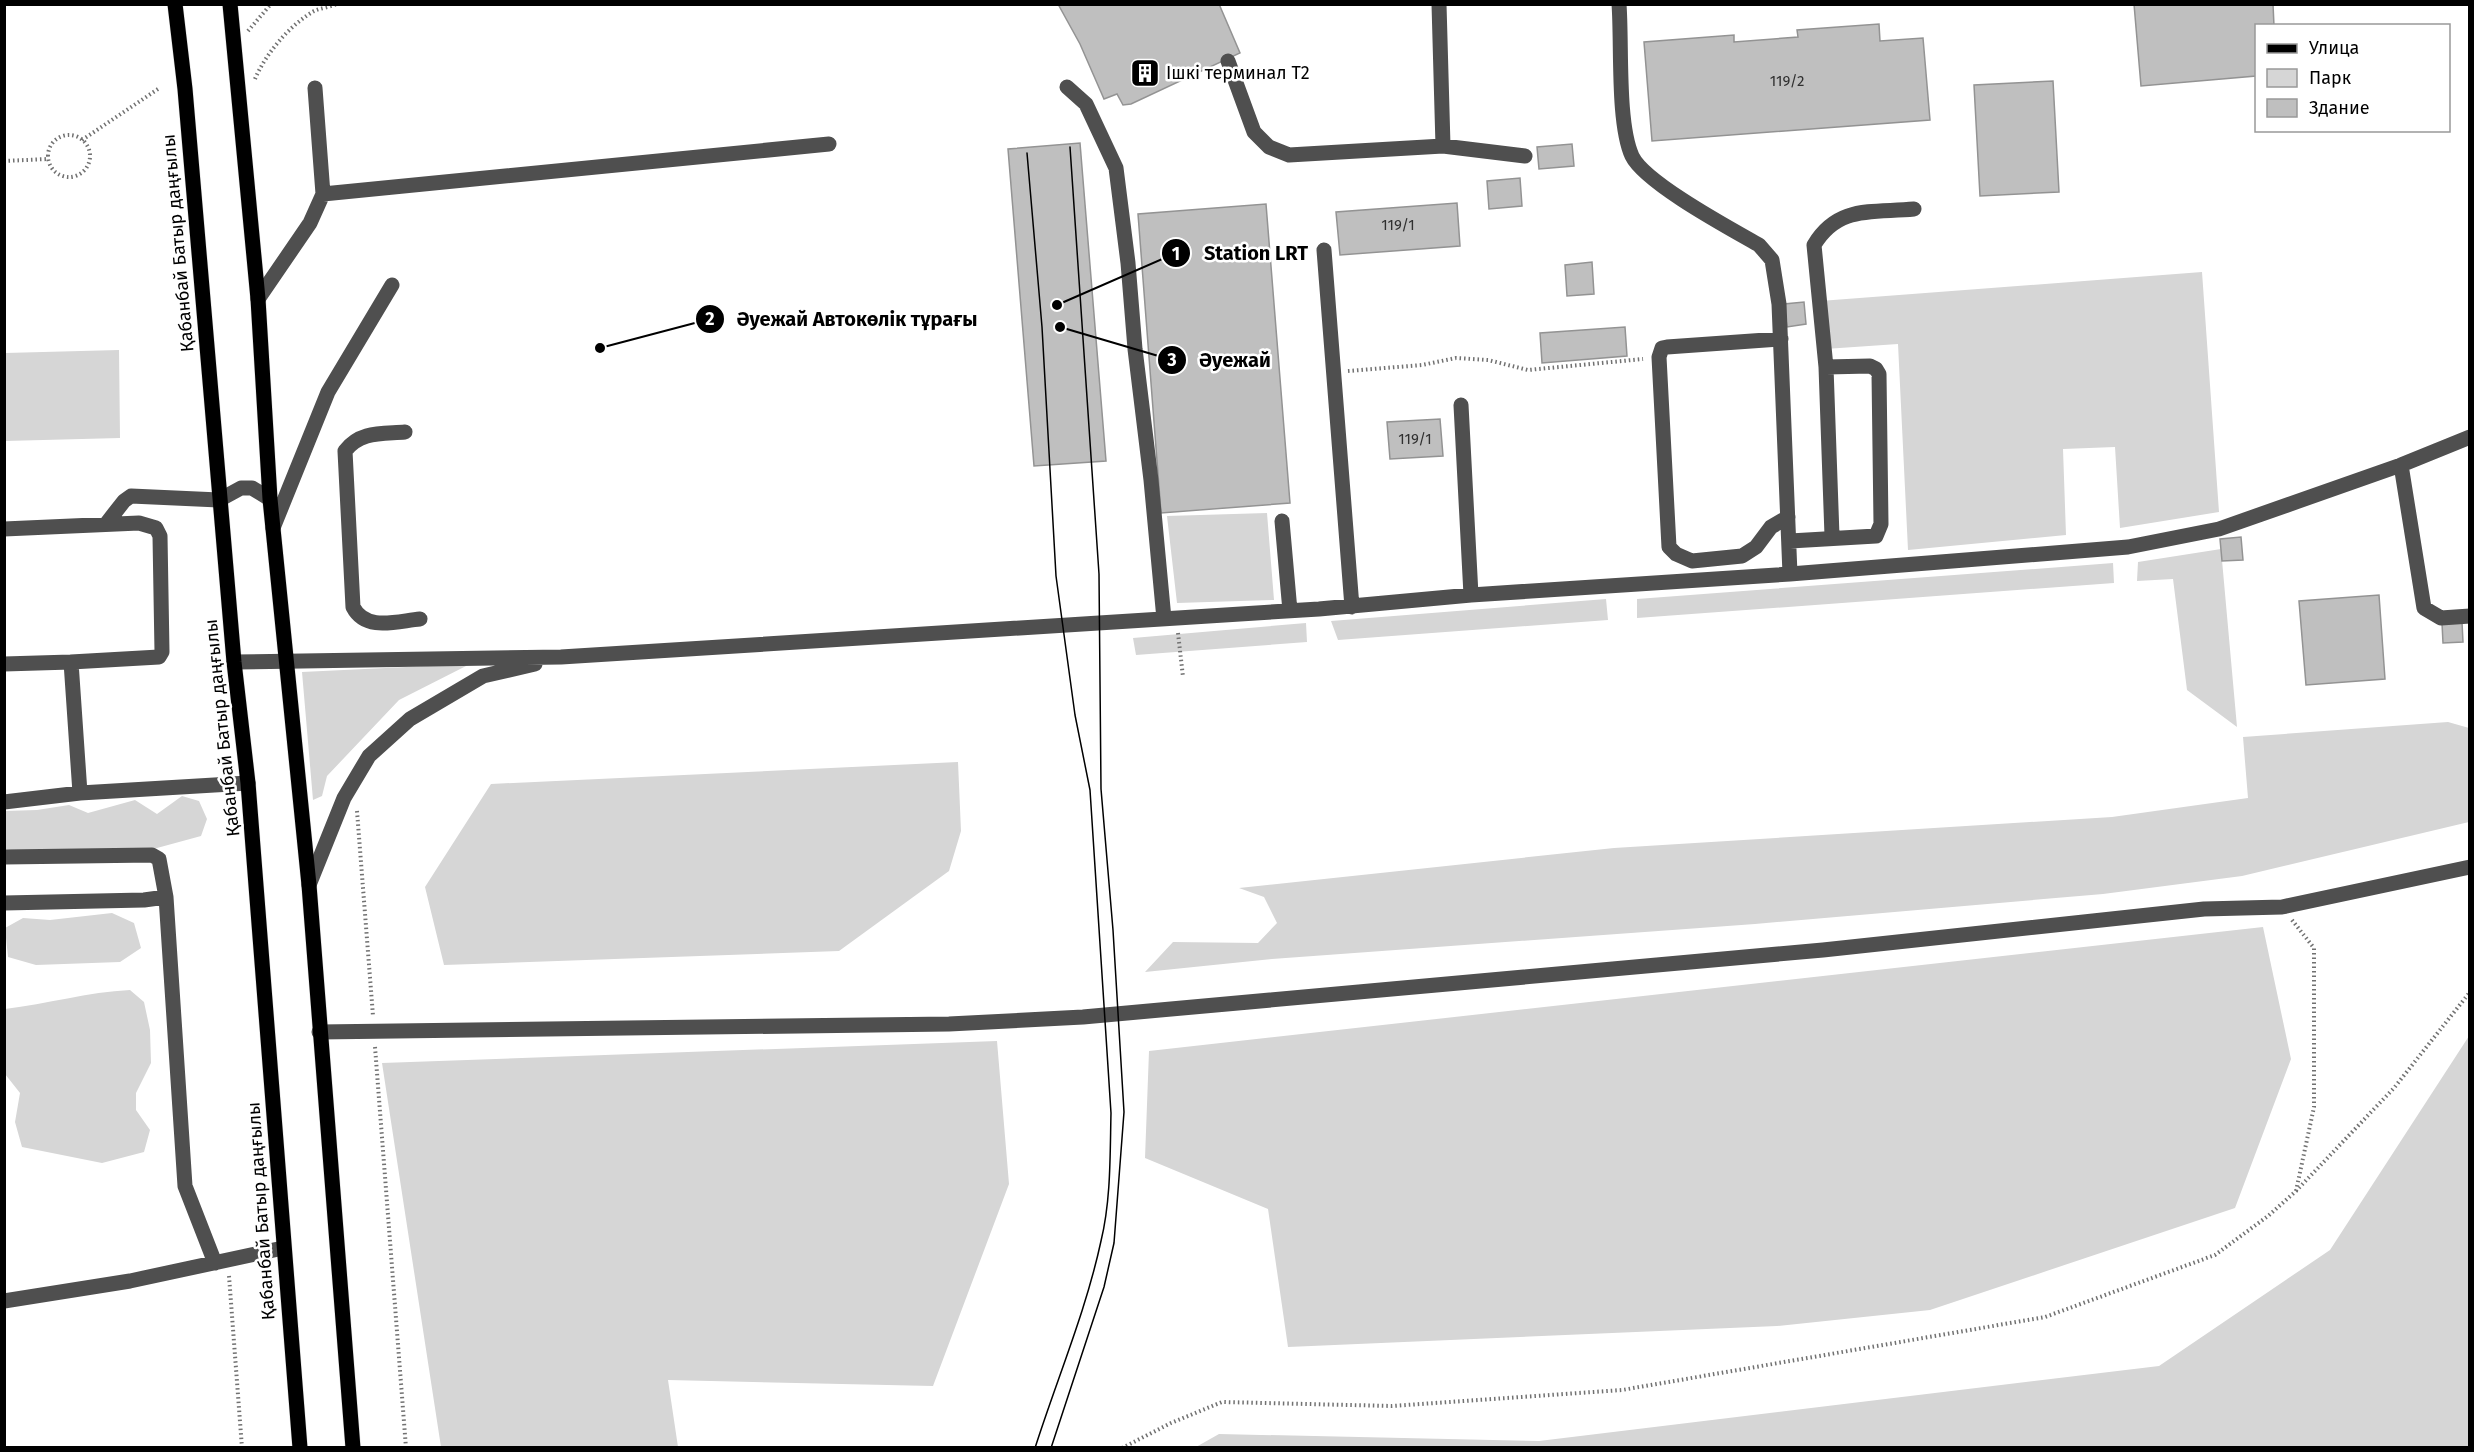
<svg xmlns="http://www.w3.org/2000/svg" width="2474" height="1452" font-family="'Fira Sans',sans-serif">
<rect width="100%" height="100%" fill="#fff"/>
<path fill="#d6d6d6" d="M2202 272 2219 512 2120 528 2115 447 2063 449 2066 535 1908 550 1898 344 1825 349 1820 301Z
M119 350 120 438 5 441V353Z
M1267 513 1274 600 1177 603 1167 516Z
M2221 549 2237 727 2187 690 2173 579 2137 581 2138 562Z
M2113 563 2114 583 1637 618V599Z
M1606 599 1608 620 1338 640 1331 621Z
M1306 623 1307 642 1136 655 1133 638Z
M470 664 399 700 327 776 322 796 313 800 302 672Z
M2448 722 2469 728V822L2242 876 2103 894 1755 924 1272 959 1145 972 1173 942 1258 943 1277 923 1264 897 1239 888 1614 848 2112 817 2248 798 2243 737Z
M958 762 961 831 949 871 839 951 444 965 425 887 491 784Z
M182 796 199 801 207 819 201 836 146 851 29 853 5 849 4 811 37 810 69 805 88 813 135 800 157 814Z
M112 913 134 923 141 948 120 962 36 965 8 957 5 928 23 918 50 920Z
M2263 927 2291 1059 2235 1208 1930 1310 1777 1326 1288 1347 1268 1209 1145 1158 1149 1051Z
M130 990 144 1002 150 1030 151 1063 136 1093V1110L150 1130 144 1152 102 1163 22 1147 15 1122 20 1093 5 1074V1009C47 1004 88 992 130 990Z
M2469 1036V1447H1196L1219 1434 1539 1441 2159 1366 2330 1250Z
M997 1041 1009 1184 933 1386 668 1380 678 1447H441L382 1063Z"/>
<path fill="#bfbfbf" stroke="#939393" stroke-width="1.5" d="M1058 4H1219L1240 53 1131 104 1123 105 1117 94 1104 99 1080 44Z
M2134 4H2273L2274 26H2256V76L2141 86Z
M1879 24 1880 41 1923 38 1930 120 1652 141 1644 42 1734 35V42L1798 37 1797 30Z
M2053 81 2059 192 1980 196 1974 85Z
M1080 143 1106 461 1034 466 1008 149Z
M1572 144 1574 166 1539 169 1537 147Z
M1520 178 1522 206 1489 209 1487 181Z
M1457 203 1460 246 1340 255 1336 212Z
M1266 204 1290 503 1161 513 1138 214Z
M1592 262 1594 294 1567 296 1565 265Z
M1804 302 1806 324 1787 327 1784 304Z
M1625 327 1627 356 1542 363 1540 333Z
M1440 419 1443 456 1390 459 1387 422Z
M2241 537 2243 560 2222 561 2220 539Z
M2379 595 2385 679 2306 685 2299 601Z
M2462 622 2463 642 2443 643 2442 623Z"/>
<g fill="none" stroke-linecap="round" stroke-linejoin="round">
<g stroke="#dbdbdb" stroke-width="16">
<path id="major" d="M175 4 185 89 234 662 248 783 300 1448
M230 4 258 299 270 499 309 885 353 1448"/>
</g>
<path stroke="#717171" stroke-width="4" stroke-dasharray="1.5 3" stroke-linecap="butt" d="M248 31 271 4
M255 79C266 53 290 25 314 11 321 8 330 7 337 4
M48 156a21 21 0 1 1 42 0a21 21 0 1 1-42 0Z
M82 140 158 89
M4 161 48 159
M1348 371 1422 365 1456 358 1488 360 1528 370 1643 359
M1178 633 1183 677
M357 811 373 1016
M2292 920 2314 948V1107L2296 1191
M375 1047 406 1448
M229 1276 242 1448
M1122 1448 1171 1423 1222 1402 1392 1406 1622 1390 2045 1317 2215 1255 2268 1216 2296 1191 2394 1088 2470 992"/>
<path stroke="#4f4f4f" stroke-width="15" d="M1439 4 1443 146 1525 156
M1619 4C1622 44 1617 123 1632 156 1645 183 1731 229 1759 245L1772 260 1779 304 1790 574
M1228 61 1254 132 1269 147 1289 155 1443 146
M1067 87 1086 104 1116 168 1128 263 1135 349 1151 480 1164 619
M323 194 829 144
M1324 250 1352 607
M258 299 310 223 323 194 315 88
M1781 339 1667 347 1662 348 1659 357 1669 547 1676 554 1692 561 1742 556 1756 547 1771 527 1788 517
M1461 405 1471 595
M405 432C382 434 360 431 345 451L353 607C366 632 397 621 420 619
M2401 465 2424 608 2441 618 2470 616
M1282 521 1290 611
M106 524 124 501 131 496 219 500 241 488H252L270 499
M273 528 328 392 392 285
M4 529 139 523 156 528 160 536 162 652 159 657 71 662 80 793
M1832 536 1826 367 1814 245C1838 205 1872 213 1914 209
M1790 541 1876 536 1881 524 1879 374 1876 369 1870 366 1826 367
M234 662 561 657 1319 609 1471 595 1790 574 2128 547 2219 529 2401 465 2470 437
M4 664 71 662
M4 802 80 793 248 783
M4 857 152 855 159 859 166 897 185 1186 215 1263
M309 885 344 798 369 756 410 719 483 676 535 664
M4 903 144 900 166 897
M319 1032 949 1024 1083 1017 1823 950 2204 909 2282 907 2470 867
M4 1301 130 1281 283 1248"/>
<use href="#major" stroke="#000" stroke-width="15"/>
<path stroke="#000" stroke-width="1.5" d="M1027 153 1042 327 1056 576 1075 715 1090 790 1111 1113C1110 1155 1111 1200 1101 1241 1086 1311 1057 1379 1035 1448
M1051 1448 1104 1287 1114 1243 1124 1112 1113 930 1101 789 1099 574 1070 147"/>
</g>
<defs>
<g id="building-square" transform="scale(1.5)"><rect x="-9" y="-9" width="18" height="18" rx="4" fill="#000" stroke="#fff"/><path d="M-4-6H4V6H1V3H-1V6H-4ZM-2.5-4.3h1.7v1.8h-1.7ZM.8-4.3h1.7v1.8H.8ZM-2.5-1h1.7V.8h-1.7ZM.8-1h1.7V.8H.8Z" fill="#fff"/></g>
</defs>
<g fill-rule="evenodd">
<use href="#building-square" x="1145" y="73"/>
</g>
<g text-anchor="middle" dominant-baseline="central" stroke-width="5" stroke-linejoin="round" paint-order="stroke">
<g font-size="15" fill="#303030">
<text x="1787" y="81">119/2</text>
<text x="1398" y="225">119/1</text>
<text x="1415" y="439">119/1</text>
</g>
<g font-size="18" fill="#000" stroke="#fff" text-anchor="start">
<text x="1166" y="73">Ішкі терминал T2</text>
</g>
<g font-size="18" fill="#000" stroke="#fff">
<text transform="translate(178 243) rotate(-95)">Қабанбай Батыр даңғылы</text>
<text transform="translate(222 728) rotate(-96)">Қабанбай Батыр даңғылы</text>
<text transform="translate(261 1211) rotate(-94)">Қабанбай Батыр даңғылы</text>
</g>
</g>
<path fill="none" stroke="#000" stroke-width="2" d="M1057 305L1176 253M600 348L710 319M1060 327L1172 360"/>
<g fill="#000" stroke="#fff" stroke-width="2">
<circle cx="1057" cy="305" r="6"/>
<circle cx="600" cy="348" r="6"/>
<circle cx="1060" cy="327" r="6"/>
<circle cx="1176" cy="253" r="15"/>
<circle cx="710" cy="319" r="15"/>
<circle cx="1172" cy="360" r="15"/>
</g>
<g font-size="18" text-anchor="middle" font-weight="bold" fill="#fff">
<text x="1176" y="260">1</text>
<text x="710" y="325">2</text>
<text x="1172" y="366">3</text>
</g>
<g font-size="20" text-anchor="middle" font-weight="bold" fill="#000" stroke="#fff" stroke-width="5" stroke-linejoin="round" paint-order="stroke">
<text x="1256" y="260">Station LRT</text>
<text x="857" y="326">Әуежай Автокөлік тұрағы</text>
<text x="1235" y="367">Әуежай</text>
</g>
<rect width="2474" height="1452" fill="none" stroke="#000000" stroke-width="12"/>
<rect x="2255" y="24" width="195" height="108" fill="#ffffff" stroke="#999999" stroke-width="1.5"/>
<rect x="2267" y="44" width="30" height="9" fill="#000000" stroke="#999999" stroke-width="1.5"/>
<text x="2309" y="54" font-size="18" fill="#000000">Улица</text>
<rect x="2267" y="69" width="30" height="18" fill="#d6d6d6" stroke="#999999" stroke-width="1.5"/>
<text x="2309" y="84" font-size="18" fill="#000000">Парк</text>
<rect x="2267" y="99" width="30" height="18" fill="#bfbfbf" stroke="#999999" stroke-width="1.5"/>
<text x="2309" y="114" font-size="18" fill="#000000">Здание</text>
</svg>
